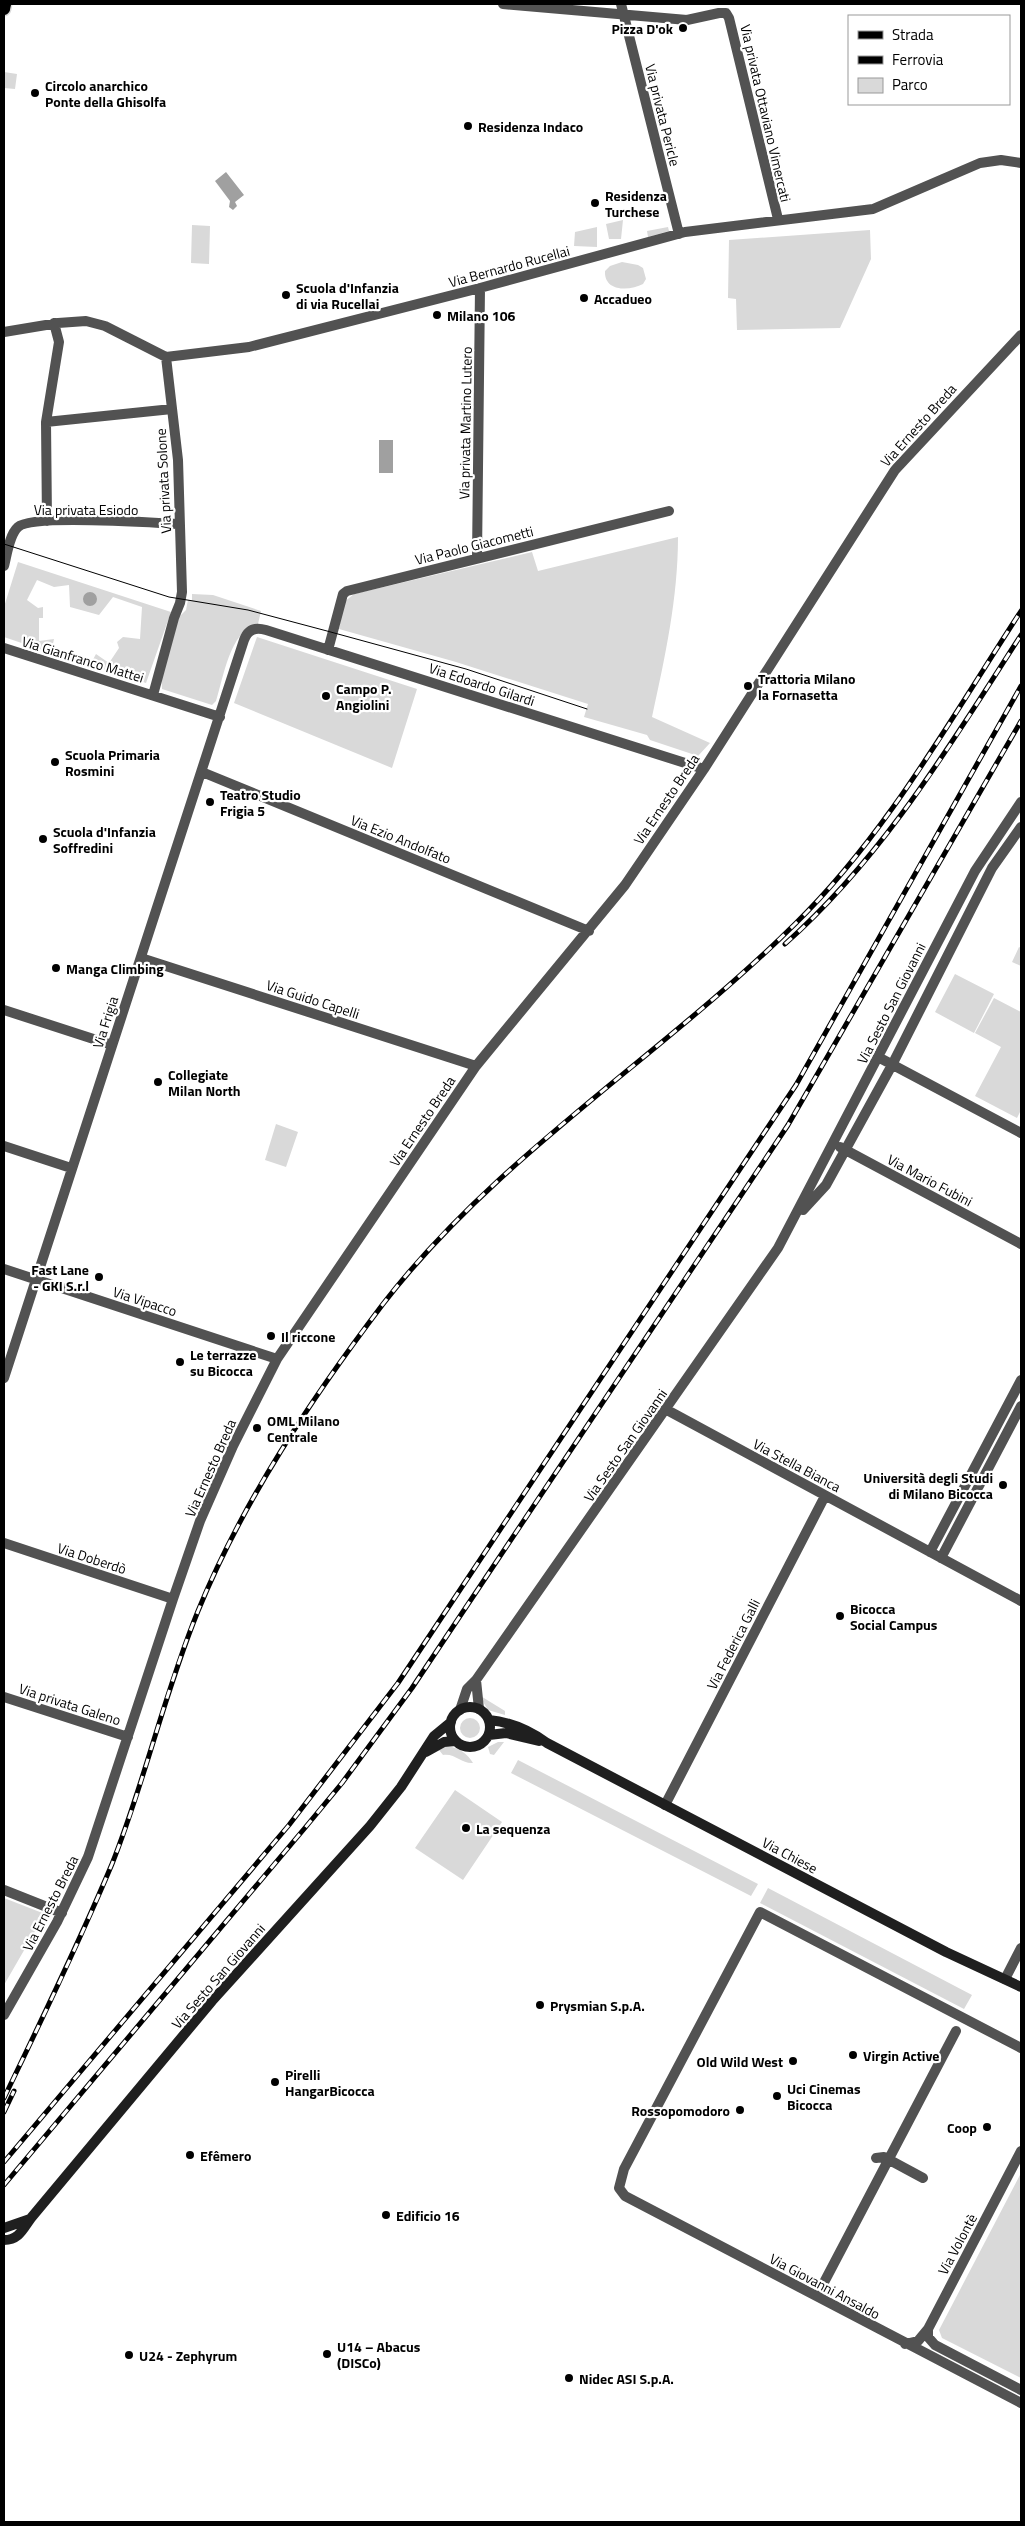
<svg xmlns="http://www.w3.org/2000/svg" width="1025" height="2526" font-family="'Titillium Web',sans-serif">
<rect width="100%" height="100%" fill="#fff"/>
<path fill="#d9d9d9" d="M4 72 17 74 15 89 4 88Z
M623 220 621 239H609L606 224Z
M192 225 210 226 209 264 191 263Z
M597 227V247L574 246 575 232Z
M668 227 669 231 648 237 647 231Z
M870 230 871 259 840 328 737 330 736 299 728 298 729 240Z
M622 262 638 265 643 268 646 279 643 284C630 291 604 292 605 271L610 266Z
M678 537C678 598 665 657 652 717L710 743 698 756 650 740 647 735 584 717 588 704 456 662 339 629 344 602 354 594 532 552 538 571Z
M18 562 171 612 146 683 90 665 96 654 109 663 119 648 117 642 123 637 140 639 142 607 113 597 99 615 70 607 69 585 54 587 37 580 27 600 38 608 43 607V618H39V641L54 639 51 653 4 637V607Z
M192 594 213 595 261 611 258 624C230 630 224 676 216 701L212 705 162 689 161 666 178 618 186 610 188 600H192Z
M257 637 417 689 392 768 234 703Z
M1019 947 1021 948V966L1012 962Z
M955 974 994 994 974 1033 935 1012Z
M994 998 1021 1012V1110L1017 1118 975 1096 1001 1047 975 1033Z
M276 1124 298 1132 286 1167 265 1160Z
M479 1695 505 1711V1715L488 1710Z
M460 1728a10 10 0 1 1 20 0a10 10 0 1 1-20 0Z
M498 1742H504L494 1755 490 1754 488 1747Z
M445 1747C456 1745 468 1754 473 1763 462 1764 455 1753 443 1755L439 1750Z
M518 1760 758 1884 751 1896 511 1773Z
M455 1790 502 1822 463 1880 415 1848Z
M768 1888 972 1995 964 2009 760 1903Z
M4 1898 45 1914 4 1985Z
M1021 2173V2378L942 2338 939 2330Z"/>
<path fill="#a0a0a0" d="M226 172 244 195 235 202 237 206 233 210 229 207 230 201 215 181Z
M379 440H393V473H379Z
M83 599a7 7 0 1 1 14 0a7 7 0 1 1-14 0Z"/>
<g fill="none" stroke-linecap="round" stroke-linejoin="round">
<g stroke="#dbdbdb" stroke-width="15">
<path id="primary" d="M4 9 5 4"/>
</g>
<path stroke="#525252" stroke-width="10" d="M503 4 687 20 719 13H726L729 18 778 219
M621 4 679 234
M4 332 58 323 86 321 105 326 166 357 249 347 480 288 685 232 873 209 980 163 1001 160 1021 163
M46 422 59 342 54 323
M47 521 46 422 172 409
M477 558 480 288
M4 566C7 555 9 535 18 527 32 514 154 523 179 524
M4 648 220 717
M328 650 343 594 347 591 669 511
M153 695 174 618 180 603 182 592 178 460 166 357
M202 772 589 931
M141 958 476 1066
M4 1010 112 1045
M878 1057 1021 1133
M4 1146 71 1168
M840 1147 1021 1244
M803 1210 826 1185 892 1065 992 868 1021 827
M4 1269 277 1359
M4 1378 244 640C248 629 256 627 266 630L704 769
M667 1410 1021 1601
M4 1543 173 1599
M930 1552 1021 1380
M941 1558 1021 1406
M476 1680 479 1709
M4 1697 128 1737
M460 1710 467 1689 476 1680 778 1248 975 871 1021 802
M665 1805 825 1496
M4 1890 62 1913
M1005 1979 1021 1948
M4 2015 57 1922 88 1857 173 1599 200 1521 233 1446 277 1359 476 1066 625 885 704 769 895 470 1021 335
M1021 2048 760 1912 624 2169 619 2188 625 2196 1021 2403
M1021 2151 928 2329V2337L935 2345 1021 2390
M876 2158 884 2157 923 2178
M820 2290 956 2031
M905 2344 918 2341 928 2329"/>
<path stroke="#1f1f1f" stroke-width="10" d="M450 1727a20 20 0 1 1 40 0a20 20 0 1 1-40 0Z
M489 1720C511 1722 529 1730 547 1743L946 1952 1021 1987
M489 1735 506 1733 539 1741
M426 1752 444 1742 456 1741
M4 2228 30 2219
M4 2240C19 2240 23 2229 31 2218L212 2001 370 1826 401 1787 434 1736 451 1722"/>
<use href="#primary" stroke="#000" stroke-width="12"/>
<path stroke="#000" stroke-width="1" d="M4 544 169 597 248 610 327 631 466 669 587 709"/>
<g stroke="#000" stroke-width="5">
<path id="rail" d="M785 944C884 856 950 745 1021 635
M4 2098C41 2021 79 1943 112 1864 145 1781 164 1694 198 1611 243 1501 311 1399 383 1304 498 1155 662 1056 795 924 887 834 951 718 1021 611
M4 2112 14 2091
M4 2162 289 1825 398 1683 796 1085 1021 686
M4 2185 304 1829 342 1783 412 1688 788 1125 1021 721"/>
</g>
<use href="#rail" stroke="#fff" stroke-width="3" stroke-dasharray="9" stroke-linecap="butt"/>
</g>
<g fill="#000" stroke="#fff" stroke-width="2">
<circle cx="683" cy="28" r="5"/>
<circle cx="35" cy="93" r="5"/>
<circle cx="468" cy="126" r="5"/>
<circle cx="595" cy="203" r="5"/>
<circle cx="286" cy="295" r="5"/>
<circle cx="584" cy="298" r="5"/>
<circle cx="437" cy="315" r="5"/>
<circle cx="748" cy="686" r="5"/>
<circle cx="326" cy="696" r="5"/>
<circle cx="55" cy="762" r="5"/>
<circle cx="210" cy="802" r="5"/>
<circle cx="43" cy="839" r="5"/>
<circle cx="56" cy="968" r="5"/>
<circle cx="158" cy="1082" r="5"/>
<circle cx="99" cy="1277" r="5"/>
<circle cx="271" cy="1336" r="5"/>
<circle cx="180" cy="1362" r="5"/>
<circle cx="257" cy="1428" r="5"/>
<circle cx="1003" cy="1485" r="5"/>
<circle cx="840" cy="1616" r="5"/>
<circle cx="466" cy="1828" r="5"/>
<circle cx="540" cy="2005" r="5"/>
<circle cx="853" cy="2055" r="5"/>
<circle cx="793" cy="2061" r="5"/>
<circle cx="275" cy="2082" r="5"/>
<circle cx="777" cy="2096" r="5"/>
<circle cx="740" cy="2110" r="5"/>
<circle cx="987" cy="2127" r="5"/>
<circle cx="190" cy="2155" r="5"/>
<circle cx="386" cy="2215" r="5"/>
<circle cx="327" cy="2354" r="5"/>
<circle cx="129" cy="2355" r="5"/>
<circle cx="569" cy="2378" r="5"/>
</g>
<g text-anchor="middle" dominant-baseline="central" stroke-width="4.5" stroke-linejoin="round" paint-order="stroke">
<g font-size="14" font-weight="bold" fill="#000" stroke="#fff" text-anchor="start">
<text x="673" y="28" text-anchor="end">Pizza D'ok</text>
<text x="45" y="85">Circolo anarchico<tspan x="45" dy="16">Ponte della Ghisolfa</tspan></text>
<text x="478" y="126">Residenza Indaco</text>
<text x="605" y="195">Residenza<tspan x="605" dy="16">Turchese</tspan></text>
<text x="296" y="287">Scuola d'Infanzia<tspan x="296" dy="16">di via Rucellai</tspan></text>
<text x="594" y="298">Accadueo</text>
<text x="447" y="315">Milano 106</text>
<text x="758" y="678">Trattoria Milano<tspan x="758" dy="16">la Fornasetta</tspan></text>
<text x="336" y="688">Campo P.<tspan x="336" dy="16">Angiolini</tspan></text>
<text x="65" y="754">Scuola Primaria<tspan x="65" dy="16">Rosmini</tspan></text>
<text x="220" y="794">Teatro Studio<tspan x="220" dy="16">Frigia 5</tspan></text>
<text x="53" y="831">Scuola d'Infanzia<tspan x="53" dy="16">Soffredini</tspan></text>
<text x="66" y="968">Manga Climbing</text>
<text x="168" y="1074">Collegiate<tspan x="168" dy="16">Milan North</tspan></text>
<text x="89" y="1269" text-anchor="end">Fast Lane<tspan x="89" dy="16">- GKI S.r.l</tspan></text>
<text x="281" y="1336">Il riccone</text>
<text x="190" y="1354">Le terrazze<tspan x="190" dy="16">su Bicocca</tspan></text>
<text x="267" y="1420">OML Milano<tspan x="267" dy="16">Centrale</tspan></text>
<text x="993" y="1477" text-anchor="end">Università degli Studi<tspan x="993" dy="16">di Milano Bicocca</tspan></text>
<text x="850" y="1608">Bicocca<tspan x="850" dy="16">Social Campus</tspan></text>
<text x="476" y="1828">La sequenza</text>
<text x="550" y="2005">Prysmian S.p.A.</text>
<text x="863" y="2055">Virgin Active</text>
<text x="783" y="2061" text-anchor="end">Old Wild West</text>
<text x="285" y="2074">Pirelli<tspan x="285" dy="16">HangarBicocca</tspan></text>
<text x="787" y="2088">Uci Cinemas<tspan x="787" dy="16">Bicocca</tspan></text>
<text x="730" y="2110" text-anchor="end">Rossopomodoro</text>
<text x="977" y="2127" text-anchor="end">Coop</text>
<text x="200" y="2155">Efêmero</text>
<text x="396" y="2215">Edificio 16</text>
<text x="337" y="2346">U14 – Abacus<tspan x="337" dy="16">(DISCo)</tspan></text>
<text x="139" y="2355">U24 - Zephyrum</text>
<text x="579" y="2378">Nidec ASI S.p.A.</text>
</g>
<g font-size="14" fill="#000" stroke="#fff">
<text transform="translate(766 113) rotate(77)">Via privata Ottaviano Vimercati</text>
<text transform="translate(663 115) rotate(76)">Via privata Pericle</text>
<text transform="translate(509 266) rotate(-15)">Via Bernardo Rucellai</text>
<text transform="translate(465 423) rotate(-89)">Via privata Martino Lutero</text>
<text transform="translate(918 425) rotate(-48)">Via Ernesto Breda</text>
<text transform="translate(163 481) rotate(-93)">Via privata Solone</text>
<text x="86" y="509">Via privata Esiodo</text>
<text transform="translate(474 545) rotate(-14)">Via Paolo Giacometti</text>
<text transform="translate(83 659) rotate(17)">Via Gianfranco Mattei</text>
<text transform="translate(482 684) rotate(18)">Via Edoardo Gilardi</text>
<text transform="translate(666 799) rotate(-56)">Via Ernesto Breda</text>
<text transform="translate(401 839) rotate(22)">Via Ezio Andolfato</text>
<text transform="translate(313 999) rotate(18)">Via Guido Capelli</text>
<text transform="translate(891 1003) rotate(-63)">Via Sesto San Giovanni</text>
<text transform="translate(105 1022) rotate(-72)">Via Frigia</text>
<text transform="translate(422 1121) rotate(-56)">Via Ernesto Breda</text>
<text transform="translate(930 1180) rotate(28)">Via Mario Fubini</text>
<text transform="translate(145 1301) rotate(18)">Via Vipacco</text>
<text transform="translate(625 1445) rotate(-55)">Via Sesto San Giovanni</text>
<text transform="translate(797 1465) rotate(28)">Via Stella Bianca</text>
<text transform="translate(210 1468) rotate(-66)">Via Ernesto Breda</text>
<text transform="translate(92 1558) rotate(18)">Via Doberdò</text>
<text transform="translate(733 1644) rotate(-63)">Via Federica Galli</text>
<text transform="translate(70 1704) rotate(18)">Via privata Galeno</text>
<text transform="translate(790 1855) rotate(28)">Via Chiese</text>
<text transform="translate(50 1903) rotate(-63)">Via Ernesto Breda</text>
<text transform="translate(218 1976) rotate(-49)">Via Sesto San Giovanni</text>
<text transform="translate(957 2244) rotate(-62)">Via Volontè</text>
<text transform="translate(825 2286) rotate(28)">Via Giovanni Ansaldo</text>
</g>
</g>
<rect width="1025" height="2526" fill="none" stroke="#000000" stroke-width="10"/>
<rect x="848" y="15" width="162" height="90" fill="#ffffff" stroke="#999999"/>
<rect x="858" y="31" width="25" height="8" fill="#000000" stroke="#999999"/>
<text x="892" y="40" font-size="15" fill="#000000">Strada</text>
<rect x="858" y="56" width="25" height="8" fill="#000000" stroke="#999999"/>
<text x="892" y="65" font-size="15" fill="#000000">Ferrovia</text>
<rect x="858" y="78" width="25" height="15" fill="#d9d9d9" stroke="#999999"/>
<text x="892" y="90" font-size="15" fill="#000000">Parco</text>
</svg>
